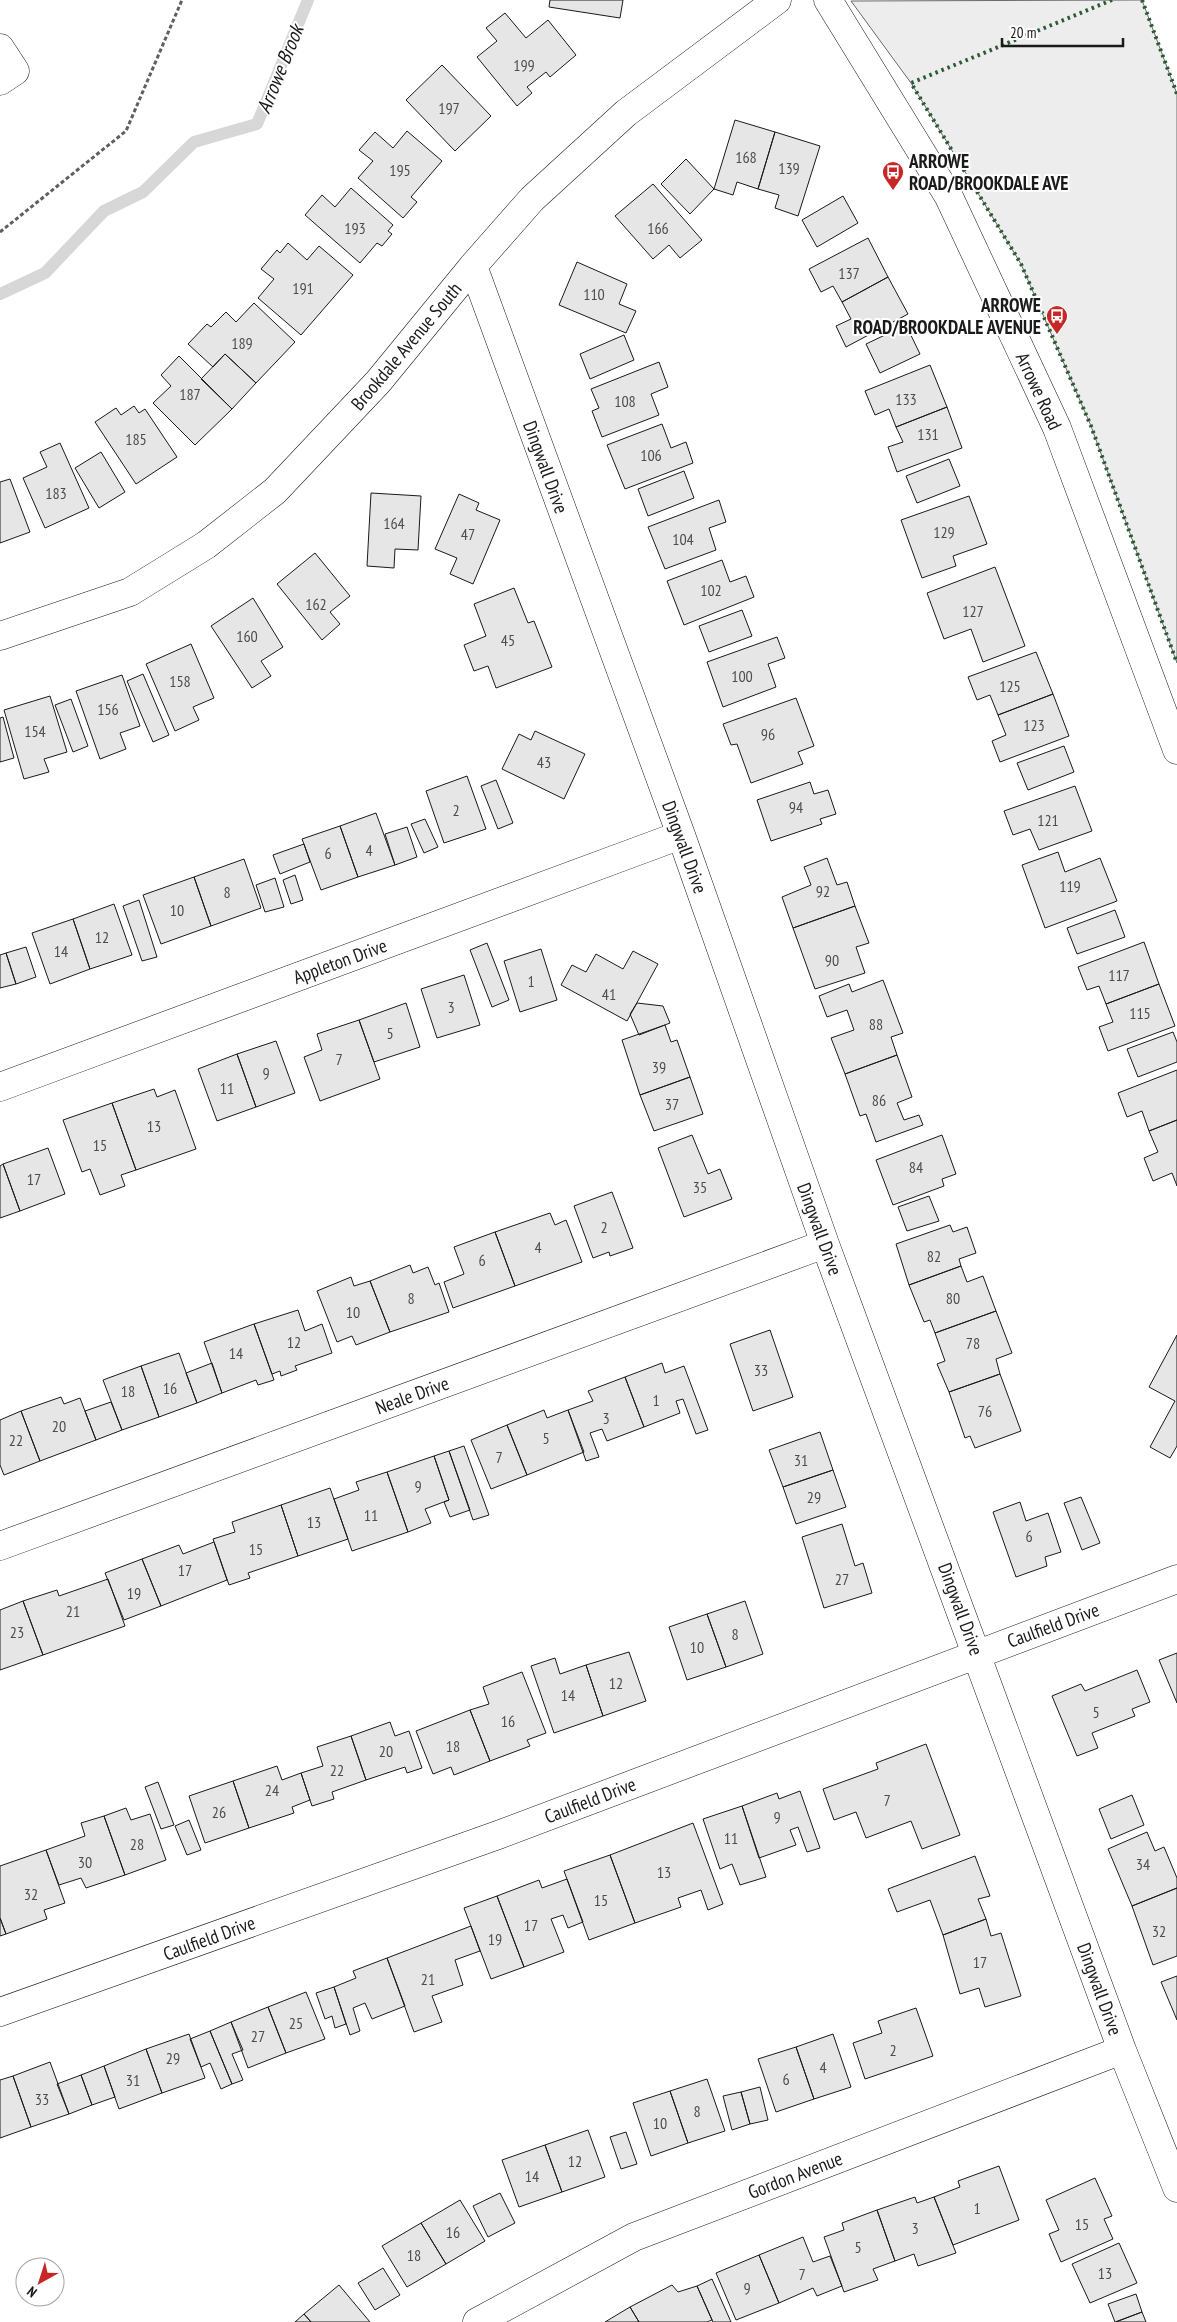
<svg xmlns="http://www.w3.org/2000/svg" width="1177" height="2322" font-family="'PT Sans Narrow',sans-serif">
<rect width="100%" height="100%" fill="#fff"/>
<path fill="#ededed" stroke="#6a6a6a" d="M1142 0 1177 94V663L1091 426 1021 264 911 83 851 1Z"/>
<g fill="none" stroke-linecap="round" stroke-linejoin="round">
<path stroke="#d7d7d7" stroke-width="12" d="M0 294 45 273 104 211 143 192 194 142 257 124 308 0"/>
</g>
<path fill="#e6e6e6" stroke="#1a1a1a" d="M550 0H623L620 18 549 7Z
M505 13 526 38 548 20 576 55 550 77 546 72 527 87 532 93 517 106 477 57 497 41 486 28Z
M442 65 491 116 455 151 406 100Z
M735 120 775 132 758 189 737 182 733 195 714 189Z
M407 131 442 161 411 197 417 202 403 218 358 178 373 161 359 150 375 132 393 148Z
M775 132 820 146 798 216 775 208 779 195 758 189Z
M686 159 714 189 690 214 661 184Z
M653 184 702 240 680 258 669 245 653 259 615 216Z
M351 188 393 225 388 231 392 234 382 246 377 243 360 263 305 215 322 195 335 207Z
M843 196 858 223 817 247 802 220Z
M868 238 888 277 842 302 833 286 821 292 809 269Z
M288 243 307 260 319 246 353 275 301 335 258 298 274 279 261 269 277 250 280 253Z
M577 262 627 284 619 304 636 311 626 333 559 305Z
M888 277 908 314 846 347 836 326 851 319 842 302Z
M254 303 295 342 256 383 225 354 213 367 188 344 207 324 211 327 226 312 236 322Z
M906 325 920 354 880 373 866 344Z
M624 335 634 360 590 379 580 354Z
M225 354 256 383 232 409 201 379Z
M179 356 232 409 195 445 153 403 171 386 161 375Z
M659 362 668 387 651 394 659 415 602 437 592 411 599 408 591 389Z
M930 365 947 407 896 427 889 409 875 415 865 391Z
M134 406 139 413 145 409 177 457 136 484 95 422 116 408 121 415Z
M947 407 962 448 897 472 888 447 903 442 896 427Z
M662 424 671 448 686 442 693 463 625 489 607 445Z
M60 443 89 508 45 528 23 478 47 467 40 452Z
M101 452 125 492 99 508 75 468Z
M949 459 960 486 917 503 906 476Z
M684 471 694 498 648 516 638 489Z
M10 479 30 532 0 543V482Z
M371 493 421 496 418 550 395 549 394 568 367 566Z
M459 494 479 503 476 510 500 520 473 584 450 574 457 558 435 549Z
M969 496 987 544 953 556 956 566 922 578 901 520Z
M719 500 726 522 709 528 716 550 665 569 648 527Z
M315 553 350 596 330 612 340 624 322 640 277 584Z
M722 560 730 582 746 576 754 597 684 625 667 581Z
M995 567 1025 646 983 662 971 629 944 639 927 593Z
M514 588 528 623 534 621 552 667 496 688 488 666 474 671 464 645 486 636 474 604Z
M253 598 283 647 261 661 271 676 252 688 211 626Z
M742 610 752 636 709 652 699 626Z
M777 637 785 658 768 664 776 687 723 707 707 662Z
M191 644 214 698 193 707 199 720 175 731 146 664Z
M1036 652 1053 694 998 715 990 695 977 700 968 677Z
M143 674 169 735 153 742 127 681Z
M122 675 140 726 120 733 126 749 100 759 76 691Z
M1053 694 1069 736 1000 762 992 741 1006 735 998 715Z
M50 696 67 752 44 759 49 772 24 779 4 710Z
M796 698 814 746 798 752 803 764 751 783 737 744 731 745 723 724Z
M71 699 88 746 73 752 55 705Z
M3 717 14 758 0 762V718Z
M535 731 585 754 564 799 502 769 519 734 531 740Z
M1064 746 1074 772 1028 790 1017 763Z
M467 776 486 829 444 843 426 791Z
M496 780 513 823 498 829 481 786Z
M810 782 814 794 828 790 836 814 820 819 822 824 771 841 757 800Z
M1075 786 1092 831 1039 850 1030 829 1013 835 1004 811Z
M376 813 395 865 358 877 340 826Z
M425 819 438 847 424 853 411 824Z
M340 826 358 877 321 890 302 839Z
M407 827 417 857 395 865 385 834Z
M304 844 310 862 280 874 273 855Z
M1058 852 1065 872 1100 858 1117 901 1045 928 1022 865Z
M827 858 837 885 847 882 855 906 793 928 782 897 811 885 804 867Z
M244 859 261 908 211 926 194 877Z
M295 875 303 900 291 904 283 880Z
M194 877 211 926 161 944 143 895Z
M275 878 284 907 265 912 256 885Z
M139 900 157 957 142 961 123 906Z
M114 904 132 955 90 969 73 919Z
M855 906 869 943 856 947 865 973 815 989 793 928Z
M1115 910 1125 937 1077 954 1067 928Z
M73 919 90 969 50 984 32 933Z
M1144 942 1159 984 1106 1004 1099 986 1087 990 1078 967Z
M487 943 509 1000 492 1007 470 950Z
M26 947 36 977 16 984 6 953Z
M541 949 557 1000 520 1012 504 961Z
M633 951 658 964 627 1021 561 985 572 965 586 972 596 954 623 969Z
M6 953 16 984 0 988V955Z
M464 975 480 1025 437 1038 421 989Z
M883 980 903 1033 891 1037 897 1055 845 1074 831 1038 854 1030 847 1010 827 1017 819 996 849 984 852 992Z
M1159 984 1175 1026 1108 1051 1099 1027 1113 1022 1106 1004Z
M406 1003 420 1047 374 1062 359 1020Z
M637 1003 663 1006 670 1023 639 1035 630 1014Z
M359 1020 380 1079 320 1101 304 1057 322 1050 317 1034Z
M665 1025 671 1042 677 1040 690 1077 640 1095 622 1040Z
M1173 1032 1177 1042V1062L1138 1077 1127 1049Z
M276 1041 295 1093 256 1107 237 1054Z
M237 1054 256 1107 217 1121 198 1069Z
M897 1055 912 1097 897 1103 904 1120 919 1115 923 1125 876 1142 866 1114 860 1116 845 1074Z
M1177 1070V1120L1149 1131 1142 1111 1127 1117 1118 1093Z
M690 1077 703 1114 654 1131 640 1095Z
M154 1089 157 1097 175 1090 196 1149 136 1170 112 1103Z
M112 1103 136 1170 121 1175 125 1186 100 1195 90 1169 82 1172 63 1120Z
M1177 1120V1186L1172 1173 1153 1181 1144 1158 1158 1152 1149 1131Z
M692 1135 708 1174 720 1169 732 1199 684 1217 658 1148Z
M942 1135 956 1174 942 1179 944 1186 893 1205 876 1160Z
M48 1148 65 1194 20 1211 3 1164Z
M3 1164 20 1211 0 1218V1166Z
M612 1192 633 1248 610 1256 609 1252 593 1258 574 1206Z
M929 1196 939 1221 907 1231 898 1207Z
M550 1213 555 1225 566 1220 582 1262 515 1286 495 1232Z
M950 1225 953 1232 967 1227 976 1253 959 1259 961 1266 909 1285 896 1244Z
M495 1232 515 1286 453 1308 444 1282 464 1274 454 1247Z
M410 1265 413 1273 428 1267 435 1285 439 1283 449 1312 390 1332 370 1281Z
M961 1266 967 1282 983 1276 996 1311 935 1333 930 1320 924 1322 909 1285Z
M351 1277 354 1286 370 1281 390 1332 356 1345 352 1336 337 1342 317 1291Z
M298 1310 305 1331 322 1324 332 1353 295 1366 297 1370 281 1376 280 1371 272 1374 254 1324Z
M996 1311 1012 1353 996 1359 1000 1374 949 1392 937 1364 945 1361 935 1333Z
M254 1324 274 1380 258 1385 256 1380 222 1393 204 1342Z
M770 1330 793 1397 753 1411 730 1344Z
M1177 1335V1446L1170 1458 1150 1447 1175 1401 1149 1387Z
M179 1353 197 1403 159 1417 141 1366Z
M212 1363 222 1393 197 1403 186 1373Z
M662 1363 665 1373 684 1366 708 1430 696 1434 683 1399 676 1401 680 1413 644 1427 625 1377Z
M141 1366 159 1417 122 1430 103 1380Z
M1000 1374 1021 1431 975 1448 970 1436 965 1438 949 1392Z
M625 1377 644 1427 607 1441 602 1429 590 1433 599 1457 586 1461 568 1410 593 1401 588 1391Z
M61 1397 64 1404 80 1398 96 1440 40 1461 21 1411Z
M111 1402 122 1430 96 1440 85 1411Z
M544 1410 547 1418 568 1410 584 1452 527 1475 507 1425Z
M21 1411 40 1461 4 1475 0 1465V1420Z
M507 1425 527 1475 491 1489 471 1440Z
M820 1432 833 1470 783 1487 769 1450Z
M464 1446 489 1515 473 1520 449 1451Z
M449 1451 470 1510 450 1517 444 1502 449 1500 434 1456Z
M434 1456 449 1500 425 1509 431 1523 408 1532 387 1472Z
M833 1470 846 1507 796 1524 783 1487Z
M387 1472 408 1532 352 1551 334 1499 359 1490 356 1482Z
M330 1488 348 1539 298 1556 281 1505Z
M1081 1497 1100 1543 1082 1550 1064 1503Z
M1020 1502 1026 1521 1048 1513 1061 1552 1045 1557 1047 1566 1016 1577 993 1512Z
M281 1505 298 1556 248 1573 250 1578 229 1585 213 1539 235 1532 232 1522Z
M842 1524 855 1566 863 1563 872 1593 824 1608 802 1537Z
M214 1542 227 1580 161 1606 142 1559 179 1545 183 1554Z
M142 1559 161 1606 124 1620 105 1573Z
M108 1579 125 1626 43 1655 23 1601 57 1590 59 1596Z
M23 1601 43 1655 0 1670V1610Z
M745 1601 763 1654 726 1667 707 1614Z
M707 1614 726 1667 687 1680 669 1627Z
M629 1652 646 1701 603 1716 586 1665Z
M1177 1653V1703L1159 1660Z
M555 1658 560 1674 586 1665 603 1716 554 1733 531 1666Z
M1137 1670 1150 1702 1132 1709 1135 1716 1092 1733 1098 1748 1077 1756 1052 1696 1081 1684 1085 1691Z
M522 1672 546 1733 527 1740 530 1746 490 1761 470 1710 489 1704 483 1687Z
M470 1710 490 1761 454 1775 451 1767 433 1774 416 1731Z
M390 1722 395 1736 409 1731 422 1768 407 1773 405 1767 366 1780 351 1736Z
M351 1736 366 1780 332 1792 334 1799 312 1806 301 1773 323 1766 317 1747Z
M926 1744 960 1835 922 1849 911 1821 866 1838 856 1812 834 1820 823 1789 878 1769 876 1763Z
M277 1766 282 1780 301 1773 310 1800 292 1807 294 1813 249 1828 233 1781Z
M233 1781 249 1828 205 1843 189 1796Z
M158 1782 174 1825 161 1829 145 1787Z
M800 1791 820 1848 807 1852 798 1827 790 1830 796 1845 759 1858 742 1806 777 1793 779 1799Z
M1132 1795 1144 1825 1111 1839 1099 1809Z
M742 1806 766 1877 740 1885 732 1864 720 1869 703 1819Z
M126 1808 131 1820 150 1814 166 1860 125 1875 104 1816Z
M104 1816 125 1875 86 1888 81 1878 59 1885 46 1850 85 1836 81 1823Z
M189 1820 201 1850 187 1855 175 1826Z
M693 1823 723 1904 708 1910 701 1890 678 1898 681 1907 635 1923 610 1855Z
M1147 1832 1155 1851 1164 1847 1177 1878V1888L1132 1906 1108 1849Z
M46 1850 65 1903 44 1910 47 1919 6 1934 0 1918V1866Z
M610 1855 635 1923 589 1940 564 1871Z
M975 1856 990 1896 978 1899 986 1919 943 1935 930 1900 897 1912 888 1889Z
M567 1879 583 1922 568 1928 563 1915 551 1919 564 1952 524 1967 497 1896 539 1880 542 1888Z
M1177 1888V1956L1153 1965 1132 1906Z
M497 1896 524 1967 491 1979 464 1908Z
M0 1918 6 1934 0 1936Z
M986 1919 991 1936 1001 1933 1021 1996 985 2007 979 1988 960 1994 943 1935Z
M471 1926 480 1951 455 1960 463 1985 432 1996 442 2022 414 2032 387 1958Z
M387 1958 405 2006 372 2019 365 2003 353 2008 360 2031 350 2035 334 1987 356 1978 353 1971Z
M1177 1976V2020L1161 1982Z
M334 1987 346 2024 335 2028 332 2016 325 2019 316 1993Z
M306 1992 325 2039 286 2053 268 2007Z
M268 2007 286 2053 248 2068 231 2022Z
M916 2008 933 2056 865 2079 853 2043 882 2033 878 2021Z
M231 2022 243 2050 232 2054 243 2080 232 2084 210 2031Z
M210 2031 232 2084 221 2089 210 2063 201 2067 190 2039Z
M189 2034 205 2078 162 2093 146 2049Z
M833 2034 851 2087 814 2099 796 2047Z
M796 2047 814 2099 776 2112 758 2059Z
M146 2049 162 2093 119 2109 104 2066Z
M50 2062 69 2114 31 2127 13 2076Z
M104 2066 115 2097 92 2105 81 2075Z
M81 2075 92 2105 69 2114 57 2084Z
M13 2076 31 2127 0 2138V2080Z
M707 2079 725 2131 688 2143 670 2091Z
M760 2087 768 2120 750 2124 741 2092Z
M670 2091 688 2143 651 2156 633 2103Z
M741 2092 750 2124 732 2130 723 2096Z
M588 2130 605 2177 562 2192 545 2145Z
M626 2132 637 2164 621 2169 610 2137Z
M545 2145 562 2192 519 2207 502 2160Z
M999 2166 1019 2220 953 2245 934 2197 960 2187 958 2181Z
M1095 2178 1112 2216 1104 2219 1113 2239 1061 2262 1049 2234 1059 2230 1046 2200Z
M500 2193 515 2223 488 2237 473 2206Z
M915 2197 917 2203 934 2197 956 2253 918 2266 914 2254 895 2261 877 2210Z
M460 2200 485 2241 446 2264 421 2223Z
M877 2210 895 2261 873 2269 878 2280 844 2292 824 2237 844 2230 842 2223Z
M421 2223 446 2264 407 2287 382 2246Z
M803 2237 813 2262 830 2256 842 2286 817 2296 813 2288 779 2303 759 2255Z
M1119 2243 1137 2283 1090 2303 1072 2264Z
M759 2255 779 2303 736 2320 716 2273Z
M383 2268 400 2295 375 2310 358 2283Z
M712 2279 731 2322H713L697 2286Z
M339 2285 370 2322H311L304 2314Z
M672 2285 678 2292 697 2286 712 2320 707 2322H639L630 2307Z
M1136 2294 1142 2312 1115 2322 1108 2304Z
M630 2307 639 2322H605Z
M1142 2312 1146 2322H1116Z
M304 2314 311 2322H295Z"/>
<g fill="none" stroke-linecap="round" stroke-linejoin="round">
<g stroke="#1a1a1a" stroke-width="29">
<path id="minor" d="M828 0 949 197 1057 428 1177 750
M0 48 15 71 0 81
M473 266 681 835 825 1244 1122 2050 1177 2188
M0 636 130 592 206 545 275 491 378 382 473 266 532 199 626 113 777 0
M0 1087 681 835
M0 1546 825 1244
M0 2012 498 1835 1177 1579
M477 2322 634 2237 1122 2050"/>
</g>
<path stroke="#5f5f5f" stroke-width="3" stroke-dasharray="4 2.5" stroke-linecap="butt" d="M0 232 126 131 182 0"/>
<use href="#minor" stroke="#fff" stroke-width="28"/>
<path stroke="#2b5a34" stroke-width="4" stroke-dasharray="2.5 4" stroke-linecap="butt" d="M1112 0 911 83 1021 264 1091 426 1177 663
M1142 0 1177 94"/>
</g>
<defs>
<g id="bus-pin" transform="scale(1.125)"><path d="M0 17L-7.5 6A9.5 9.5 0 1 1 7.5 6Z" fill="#c62828" stroke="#fff"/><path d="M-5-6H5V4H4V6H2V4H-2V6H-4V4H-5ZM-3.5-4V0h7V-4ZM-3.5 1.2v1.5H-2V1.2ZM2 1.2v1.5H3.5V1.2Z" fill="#fff"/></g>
</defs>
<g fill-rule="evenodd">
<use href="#bus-pin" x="893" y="172"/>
<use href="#bus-pin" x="1057" y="316"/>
</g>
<g text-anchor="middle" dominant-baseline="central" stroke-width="4" stroke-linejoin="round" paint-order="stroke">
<g font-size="16" fill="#4d4d4d">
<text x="524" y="65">199</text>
<text x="449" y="108">197</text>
<text x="746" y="157">168</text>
<text x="789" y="168">139</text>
<text x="400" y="170">195</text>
<text x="355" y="228">193</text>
<text x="658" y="228">166</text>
<text x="849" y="273">137</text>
<text x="303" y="288">191</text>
<text x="594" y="294">110</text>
<text x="242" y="343">189</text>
<text x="190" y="394">187</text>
<text x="906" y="399">133</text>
<text x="625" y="401">108</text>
<text x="928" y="434">131</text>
<text x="136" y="439">185</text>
<text x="651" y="455">106</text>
<text x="56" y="493">183</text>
<text x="394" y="523">164</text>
<text x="944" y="532">129</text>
<text x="468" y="534">47</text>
<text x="683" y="539">104</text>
<text x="711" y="590">102</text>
<text x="316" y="604">162</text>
<text x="973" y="611">127</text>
<text x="247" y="636">160</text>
<text x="508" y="640">45</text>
<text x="742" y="676">100</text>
<text x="180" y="681">158</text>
<text x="1010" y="686">125</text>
<text x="108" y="709">156</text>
<text x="1034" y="725">123</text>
<text x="35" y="731">154</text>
<text x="768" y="734">96</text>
<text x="544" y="762">43</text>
<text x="796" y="807">94</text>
<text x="456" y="810">2</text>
<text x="1048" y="820">121</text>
<text x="369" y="850">4</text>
<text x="328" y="853">6</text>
<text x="1070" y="886">119</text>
<text x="823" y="891">92</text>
<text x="227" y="892">8</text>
<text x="177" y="910">10</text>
<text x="102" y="937">12</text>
<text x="61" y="951">14</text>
<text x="832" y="960">90</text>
<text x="1119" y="975">117</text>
<text x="531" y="981">1</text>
<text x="609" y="994">41</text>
<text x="451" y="1007">3</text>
<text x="1140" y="1013">115</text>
<text x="876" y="1024">88</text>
<text x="390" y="1033">5</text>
<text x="339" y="1059">7</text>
<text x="659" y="1067">39</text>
<text x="266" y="1073">9</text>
<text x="227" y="1088">11</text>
<text x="879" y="1100">86</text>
<text x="672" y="1104">37</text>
<text x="154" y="1126">13</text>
<text x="100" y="1145">15</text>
<text x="916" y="1167">84</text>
<text x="34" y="1179">17</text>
<text x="700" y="1187">35</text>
<text x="604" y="1227">2</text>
<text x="538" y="1247">4</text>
<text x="934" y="1256">82</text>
<text x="482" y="1260">6</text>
<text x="411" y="1298">8</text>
<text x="953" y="1298">80</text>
<text x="353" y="1312">10</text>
<text x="294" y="1342">12</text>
<text x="973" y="1343">78</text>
<text x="236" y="1353">14</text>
<text x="761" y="1370">33</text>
<text x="170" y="1388">16</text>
<text x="128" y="1391">18</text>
<text x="656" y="1400">1</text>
<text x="985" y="1411">76</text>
<text x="606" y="1418">3</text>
<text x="59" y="1426">20</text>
<text x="546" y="1438">5</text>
<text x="16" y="1440">22</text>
<text x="499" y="1457">7</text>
<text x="801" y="1460">31</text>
<text x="418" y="1486">9</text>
<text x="814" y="1497">29</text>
<text x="371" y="1515">11</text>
<text x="314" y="1522">13</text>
<text x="1029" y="1536">6</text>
<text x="256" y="1549">15</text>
<text x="185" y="1570">17</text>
<text x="842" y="1579">27</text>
<text x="134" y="1593">19</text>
<text x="73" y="1611">21</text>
<text x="17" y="1632">23</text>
<text x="735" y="1634">8</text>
<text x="697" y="1647">10</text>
<text x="616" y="1683">12</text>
<text x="568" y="1695">14</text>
<text x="1096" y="1712">5</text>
<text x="508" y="1721">16</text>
<text x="453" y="1746">18</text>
<text x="386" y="1751">20</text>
<text x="337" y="1770">22</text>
<text x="272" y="1790">24</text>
<text x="887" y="1800">7</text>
<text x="219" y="1812">26</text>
<text x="777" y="1817">9</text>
<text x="731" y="1838">11</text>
<text x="137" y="1844">28</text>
<text x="85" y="1862">30</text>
<text x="1143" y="1864">34</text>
<text x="664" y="1872">13</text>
<text x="31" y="1894">32</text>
<text x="601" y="1900">15</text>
<text x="531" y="1925">17</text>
<text x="1159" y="1931">32</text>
<text x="495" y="1939">19</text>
<text x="980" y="1962">17</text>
<text x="428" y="1979">21</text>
<text x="296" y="2023">25</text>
<text x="258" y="2036">27</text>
<text x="893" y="2050">2</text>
<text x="173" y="2058">29</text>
<text x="823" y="2067">4</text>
<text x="786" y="2079">6</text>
<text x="133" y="2080">31</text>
<text x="42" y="2099">33</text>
<text x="697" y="2111">8</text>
<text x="660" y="2123">10</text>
<text x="575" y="2161">12</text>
<text x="532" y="2176">14</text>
<text x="977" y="2208">1</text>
<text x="1082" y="2224">15</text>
<text x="915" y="2228">3</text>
<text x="453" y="2232">16</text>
<text x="858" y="2247">5</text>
<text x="414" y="2255">18</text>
<text x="1105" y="2273">13</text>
<text x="802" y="2274">7</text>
<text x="747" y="2288">9</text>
</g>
<g font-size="19" font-weight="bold" fill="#1a1a1a" stroke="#fff" text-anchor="start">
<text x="909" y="161">ARROWE<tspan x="909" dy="22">ROAD/BROOKDALE AVE</tspan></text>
<text x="1041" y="305" text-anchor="end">ARROWE<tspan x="1041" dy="22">ROAD/BROOKDALE AVENUE</tspan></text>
</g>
<g font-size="19" fill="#1a1a1a" stroke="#fff">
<text transform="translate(406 346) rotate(-50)">Brookdale Avenue South</text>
<text transform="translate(1039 391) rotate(65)">Arrowe Road</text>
<text transform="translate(546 467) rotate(70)">Dingwall Drive</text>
<text transform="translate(685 847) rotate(70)">Dingwall Drive</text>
<text transform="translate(340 961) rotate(-20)">Appleton Drive</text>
<text transform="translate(820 1229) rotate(70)">Dingwall Drive</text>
<text transform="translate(412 1395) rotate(-20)">Neale Drive</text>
<text transform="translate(961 1609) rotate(70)">Dingwall Drive</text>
<text transform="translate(1053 1625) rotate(-20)">Caulfield Drive</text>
<text transform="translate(590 1800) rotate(-21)">Caulfield Drive</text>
<text transform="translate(209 1938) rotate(-20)">Caulfield Drive</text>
<text transform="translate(1100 1989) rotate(70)">Dingwall Drive</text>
<text transform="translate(795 2175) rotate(-21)">Gordon Avenue</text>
</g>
<g font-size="20" font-style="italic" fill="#1a1a1a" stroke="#fff">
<text transform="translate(280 69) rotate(-68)">Arrowe Brook</text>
</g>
</g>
<g transform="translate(40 2282) rotate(219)"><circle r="24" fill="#ffffff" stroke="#a3a3a3"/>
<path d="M0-4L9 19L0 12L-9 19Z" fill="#c62828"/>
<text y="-8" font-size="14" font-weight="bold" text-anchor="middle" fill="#1a1a1a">N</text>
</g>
<path d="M1002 38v8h121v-8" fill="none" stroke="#1a1a1a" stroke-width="2.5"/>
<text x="1010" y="38" font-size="15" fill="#1a1a1a" stroke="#ffffff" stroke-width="4" paint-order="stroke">20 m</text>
</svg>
